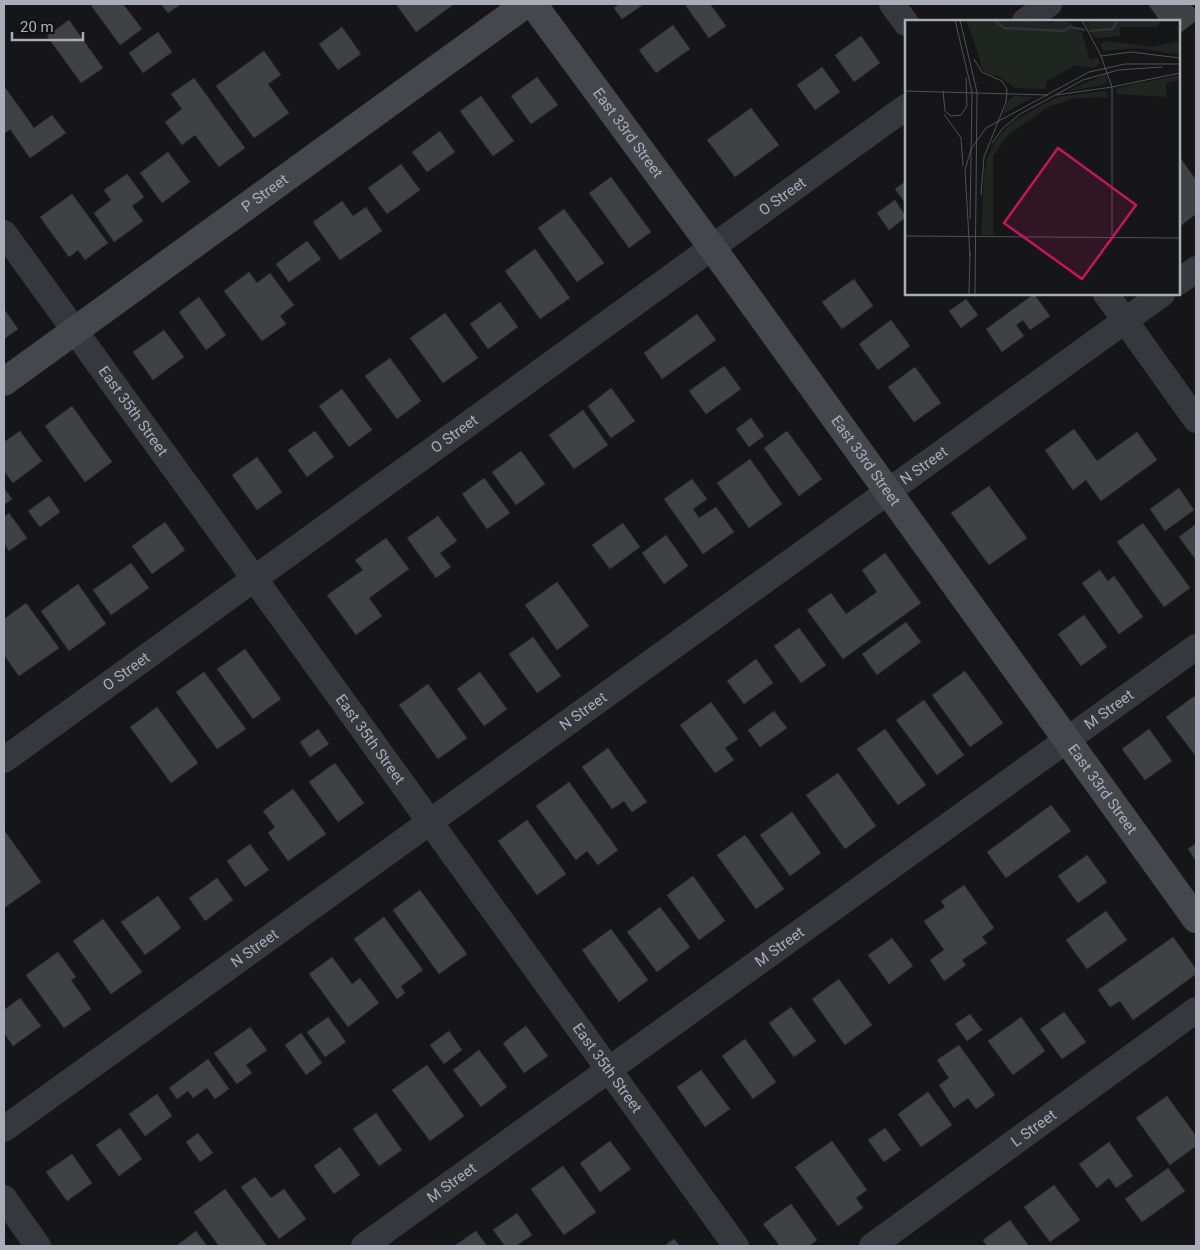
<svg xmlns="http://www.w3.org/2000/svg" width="1200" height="1250" font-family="Roboto,sans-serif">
<rect width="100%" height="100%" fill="#161618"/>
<path fill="#404145" stroke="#303034" d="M90 4H123L142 29 120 45Z
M161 4H181L168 13Z
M396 4H454L416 32Z
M619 4H644L622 19 614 8Z
M689 4H710L726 26 709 38 686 6Z
M1148 4H1191L1196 11V21L1179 34V21H1160Z
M69 20 103 68 81 83 47 36Z
M673 25 690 49 656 73 639 50Z
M342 27 361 54 338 70 319 44Z
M158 32 172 52 143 73 129 53Z
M861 36 880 63 854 82 835 55Z
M264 51 281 75 268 84 289 113 254 138 216 86Z
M822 67 840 92 815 110 797 85Z
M537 77 558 105 531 124 511 96Z
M194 78 245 148 219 167 195 135 182 145 165 122 182 109 171 94Z
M4 86 34 128 52 115 66 133 30 158 10 129 4 134Z
M481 96 514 141 493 156 460 111Z
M751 108 779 145 735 177 707 140Z
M440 131 455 152 427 172 412 152Z
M168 152 190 182 162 203 140 173Z
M1179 156 1196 180V214L1179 227Z
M401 164 420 190 387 214 368 188Z
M127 174 144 197 132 206 143 221 114 242 94 213 111 200 104 190Z
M611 177 651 232 629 248 589 193Z
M906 181V204L895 189Z
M72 194 108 243 85 260 78 250 69 257 40 217Z
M895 200 906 217 889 230 877 213Z
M342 201 353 216 366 207 382 231 340 260 313 222Z
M564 209 604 263 577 282 538 228Z
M307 241 321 259 289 282 276 264Z
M535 249 570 298 540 319 505 271Z
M249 272 257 283 270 273 294 305 280 316 286 324 262 341 224 291Z
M854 279 873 306 842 329 822 302Z
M1034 294 1050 316 1030 330 1023 320 1016 325 1024 336 1002 352 986 329Z
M199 297 226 335 206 350 179 312Z
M966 299 978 315 961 328 949 311Z
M500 302 518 327 488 349 470 324Z
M4 309 18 329 4 339Z
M445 313 478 358 443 383 410 338Z
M697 314 716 340 662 379 644 353Z
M891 320 910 346 878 370 859 344Z
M164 330 184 357 153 380 133 352Z
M390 358 421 401 397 419 365 376Z
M724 366 741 389 706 414 689 391Z
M915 367 941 403 914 422 888 387Z
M611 388 635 421 611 438 588 406Z
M342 389 372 430 349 447 319 406Z
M72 406 112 462 85 482 45 426Z
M583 410 608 445 574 469 549 435Z
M751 418 764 436 749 447 736 429Z
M1074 429 1097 461 1137 432 1157 460 1101 501 1086 480 1073 490 1045 450Z
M20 431 42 461 13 483 4 471V442Z
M315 431 334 457 307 477 288 450Z
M787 431 822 479 799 496 764 448Z
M521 451 545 484 516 505 492 472Z
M257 457 282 492 257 510 232 475Z
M750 459 782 504 749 528 717 483Z
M484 478 510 513 487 529 462 494Z
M692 479 707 499 693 509 699 518 716 507 734 532 703 554 664 499Z
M989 486 1027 538 989 565 951 513Z
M4 488 12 499 4 505Z
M1179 488 1194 510 1165 531 1150 509Z
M49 496 60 512 40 527 28 511Z
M9 513 27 538 9 551 4 543V517Z
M438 516 457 541 440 553 451 567 436 578 407 538Z
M165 522 185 550 152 574 132 546Z
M623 523 640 547 610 569 592 545Z
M1143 523 1190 588 1164 607 1117 542Z
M1196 524V560L1179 537Z
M666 535 688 566 664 584 642 553Z
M386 538 409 569 369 598 382 616 356 635 327 595 363 570 355 560Z
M885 553 921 603 843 659 807 610 831 593 846 614 877 592 862 570Z
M131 563 149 588 111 615 93 590Z
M1100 570 1108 581 1114 576 1143 617 1119 634 1082 583Z
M557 582 589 626 557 650 525 605Z
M78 584 106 624 69 651 41 611Z
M26 603 59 648 19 676 4 655V619Z
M1084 615 1107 647 1081 666 1058 634Z
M906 622 921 642 877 675 862 654Z
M799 628 826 665 801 683 774 646Z
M533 637 561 676 537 693 509 654Z
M245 649 281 699 253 719 217 669Z
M756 659 773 683 744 704 727 681Z
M965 671 1003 723 970 747 932 695Z
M204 672 246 729 217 749 176 692Z
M480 672 507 709 484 726 457 689Z
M428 684 467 738 438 759 399 705Z
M1196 695V754L1195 755 1166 717Z
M924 700 964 755 937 775 896 720Z
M711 702 738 739 725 748 734 760 715 773 680 725Z
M157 707 198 763 171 783 130 727Z
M774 711 787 728 760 747 748 730Z
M318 729 329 744 310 757 300 742Z
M885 729 926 785 898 805 857 749Z
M1149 729 1172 761 1145 780 1122 749Z
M608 748 647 802 632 812 624 801 612 809 582 767Z
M335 763 364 803 338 822 309 782Z
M838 773 876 826 845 849 806 795Z
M569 782 618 850 598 865 587 851 576 860 536 806Z
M293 789 326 834 288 861 268 833 275 827 263 811Z
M1051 805 1071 831 1006 878 987 852Z
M792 812 821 853 790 876 760 835Z
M527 820 566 874 537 895 498 841Z
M4 830 41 882 4 908Z
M745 835 784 889 756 909 717 855Z
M1196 843V861L1188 849Z
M250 844 269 870 245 887 227 861Z
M1087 855 1107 882 1078 903 1058 876Z
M693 876 725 921 699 940 667 895Z
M217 878 233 900 205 921 189 898Z
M964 885 994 928 982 937 987 943 962 960 966 965 944 981 930 960 944 950 924 921 945 907 941 901Z
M420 890 467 954 439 974 393 910Z
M158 896 181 928 145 955 121 922Z
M660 907 690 947 657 972 627 932Z
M1106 911 1127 940 1087 969 1066 940Z
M384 917 423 970 401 986 405 993 397 999 354 939Z
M103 919 142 972 111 994 73 941Z
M611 929 648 980 619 1002 582 950Z
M1173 937 1196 969V974L1133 1020 1120 1001 1110 1007 1098 990Z
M892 938 913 966 889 984 868 955Z
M58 952 76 977 71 980 91 1009 64 1028 26 975Z
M332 957 352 984 360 978 379 1003 348 1027 309 974Z
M839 979 872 1025 845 1045 812 999Z
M20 998 41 1026 13 1046 4 1033V1010Z
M791 1007 816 1041 794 1057 769 1023Z
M1064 1012 1086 1042 1062 1059 1040 1029Z
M970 1014 982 1030 967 1041 955 1024Z
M328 1017 346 1042 325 1057 307 1032Z
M1021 1017 1045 1051 1013 1075 988 1041Z
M526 1026 548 1056 524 1073 503 1043Z
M250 1027 267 1050 246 1065 252 1073 237 1084 214 1053Z
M449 1031 462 1050 444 1064 430 1045Z
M301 1033 322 1063 306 1075 285 1045Z
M745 1039 776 1082 753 1099 722 1056Z
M959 1045 995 1095 976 1109 968 1098 954 1108 939 1085 949 1078 937 1060Z
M479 1050 507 1087 481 1107 453 1070Z
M208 1059 229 1089 215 1099 207 1088 193 1098 188 1091 177 1099 169 1088Z
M427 1065 464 1116 430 1141 392 1090Z
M701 1070 730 1109 705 1127 677 1087Z
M928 1092 952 1125 921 1147 898 1114Z
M157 1094 172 1116 145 1136 129 1114Z
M1167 1096 1196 1136V1146L1170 1165 1136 1118Z
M376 1113 402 1150 379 1166 353 1129Z
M120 1128 142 1159 119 1176 96 1145Z
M885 1128 901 1150 884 1162 868 1140Z
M198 1133 213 1153 200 1162 186 1142Z
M610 1141 631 1169 600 1192 580 1163Z
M832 1141 867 1190 856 1198 863 1208 838 1226 795 1167Z
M1109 1142 1133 1176 1116 1188 1109 1178 1097 1188 1079 1164Z
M340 1147 360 1175 334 1194 314 1166Z
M72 1154 92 1183 67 1201 46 1172Z
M563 1166 596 1212 564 1235 531 1189Z
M1168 1168 1185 1191 1142 1222 1125 1199Z
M255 1177 271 1198 284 1189 306 1219 279 1239 241 1187Z
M1054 1185 1080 1220 1050 1242 1024 1207Z
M225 1189 267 1246H219L194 1212Z
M791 1204 817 1240 809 1246H780L763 1224Z
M517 1213 532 1235 516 1246H505L493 1230Z
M1010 1220 1029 1246H987L983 1240Z
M196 1231 207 1246H176Z
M476 1231 487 1246H454Z
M674 1239 680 1246H664Z"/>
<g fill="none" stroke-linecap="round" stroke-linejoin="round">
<g stroke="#37383d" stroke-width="26">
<path d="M892 4 906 23"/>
<path d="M1025 21 1049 4"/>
<path id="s1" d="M4 233C249 570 492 909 736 1246"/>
<path d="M1179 282 1196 269"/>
<path d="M1106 294 1196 420"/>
<path id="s2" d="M4 760 906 107"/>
<path id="s3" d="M4 1129 1162 294"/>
<path d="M4 1198 38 1246"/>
<path id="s4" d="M364 1246 1196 647"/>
<path id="s5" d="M872 1246 1196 1010"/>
</g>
<g stroke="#45474d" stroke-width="28">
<path id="s6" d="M533 4 711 246 1196 919"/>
<path id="s7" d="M4 382 526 4"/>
</g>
</g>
<g text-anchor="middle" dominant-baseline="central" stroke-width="4.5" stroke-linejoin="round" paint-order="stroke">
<g font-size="15" fill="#a8adb8" stroke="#111113">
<text stroke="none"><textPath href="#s6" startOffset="160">East 33rd Street</textPath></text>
<text stroke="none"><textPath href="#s7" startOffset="322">P Street</textPath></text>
<text stroke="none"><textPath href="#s2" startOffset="961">O Street</textPath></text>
<text stroke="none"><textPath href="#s1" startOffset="220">East 35th Street</textPath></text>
<text stroke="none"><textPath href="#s2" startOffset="556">O Street</textPath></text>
<text stroke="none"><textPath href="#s6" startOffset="565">East 33rd Street</textPath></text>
<text stroke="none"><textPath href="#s3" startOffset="1134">N Street</textPath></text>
<text stroke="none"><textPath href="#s2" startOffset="151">O Street</textPath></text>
<text stroke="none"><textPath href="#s4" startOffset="918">M Street</textPath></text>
<text stroke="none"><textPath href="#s3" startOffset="714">N Street</textPath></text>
<text stroke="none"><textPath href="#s1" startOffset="625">East 35th Street</textPath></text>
<text stroke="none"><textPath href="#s6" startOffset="970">East 33rd Street</textPath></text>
<text stroke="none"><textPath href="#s4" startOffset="512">M Street</textPath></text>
<text stroke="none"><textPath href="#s3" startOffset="309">N Street</textPath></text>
<text stroke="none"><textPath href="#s1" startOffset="1030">East 35th Street</textPath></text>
<text stroke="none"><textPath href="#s5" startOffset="200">L Street</textPath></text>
<text stroke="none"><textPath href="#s4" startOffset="108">M Street</textPath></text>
</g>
</g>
<g transform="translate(905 20)">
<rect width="275" height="275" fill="#161618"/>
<path d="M63 0 148 3 154 0 166 4 182 38 141 62V69L110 68 94 56 85 55 76 45Z" fill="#1e261f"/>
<path d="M61 0H98L117 6 119 4 116 0 148 3 154 0 166 4 177 13 185 40 192 38 196 43 188 48 168 45 165 47 160 42 146 43 133 36 131 52 114 47 97 50 110 68 94 56 79 51 76 45 80 43 94 49 95 47 80 34 74 36ZM164 12 165 20 173 26 161 31H146L124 19 128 13 148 17 151 13ZM99 14 119 24 122 29 120 37 103 40 95 37 93 21ZM194 0H257L252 7H215V16L193 18 188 16 180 3ZM201 21 247 27 275 21V35L234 28 198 31 196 24ZM201 54 202 62 197 65 160 72ZM275 55V60L261 63V77L211 74 212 68ZM200 71 204 77 171 78 143 87 103 115 88 136V215H76L79 154 82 138 92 118 107 102 152 77ZM109 76 129 77 98 94 103 81Z" fill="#1e261f" fill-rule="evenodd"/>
<path fill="none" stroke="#2c353c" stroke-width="2.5" d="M89 0 99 8 158 11 166 7 180 10M184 11 207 9 213 0"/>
<path fill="none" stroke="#505258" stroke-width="1" d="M50 0 67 72 65 199M55 0 72 72 70 275M177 0 196 36M196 36 226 32 275 38M69 39 77 52 97 61 102 69 101 82 79 137 76 175M207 67 275 53M0 71 143 75M38 71 40 91 46 96 56 95 62 86 61 58M151 75 207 67 196 36M39 94 56 118 58 146M87 123 98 108 115 94 178 60 213 50 257 47M0 216 275 218M207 218V67M65 236 60 150 66 129 81 108 184 52 220 44H275M64 275 65 232"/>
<path fill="#c2185b" fill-opacity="0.15" stroke="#c2185b" stroke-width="2.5" d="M153 128 231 185 177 259 99 203Z"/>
<rect width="275" height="275" fill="none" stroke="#a8adb8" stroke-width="2.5"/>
</g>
<rect width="1200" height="1250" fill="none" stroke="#a8adb8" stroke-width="10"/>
<path d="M12 32v8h71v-8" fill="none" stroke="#a8adb8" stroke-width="2.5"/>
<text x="20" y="32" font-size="15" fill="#a8adb8" stroke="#111113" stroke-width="4" paint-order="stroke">20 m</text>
</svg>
